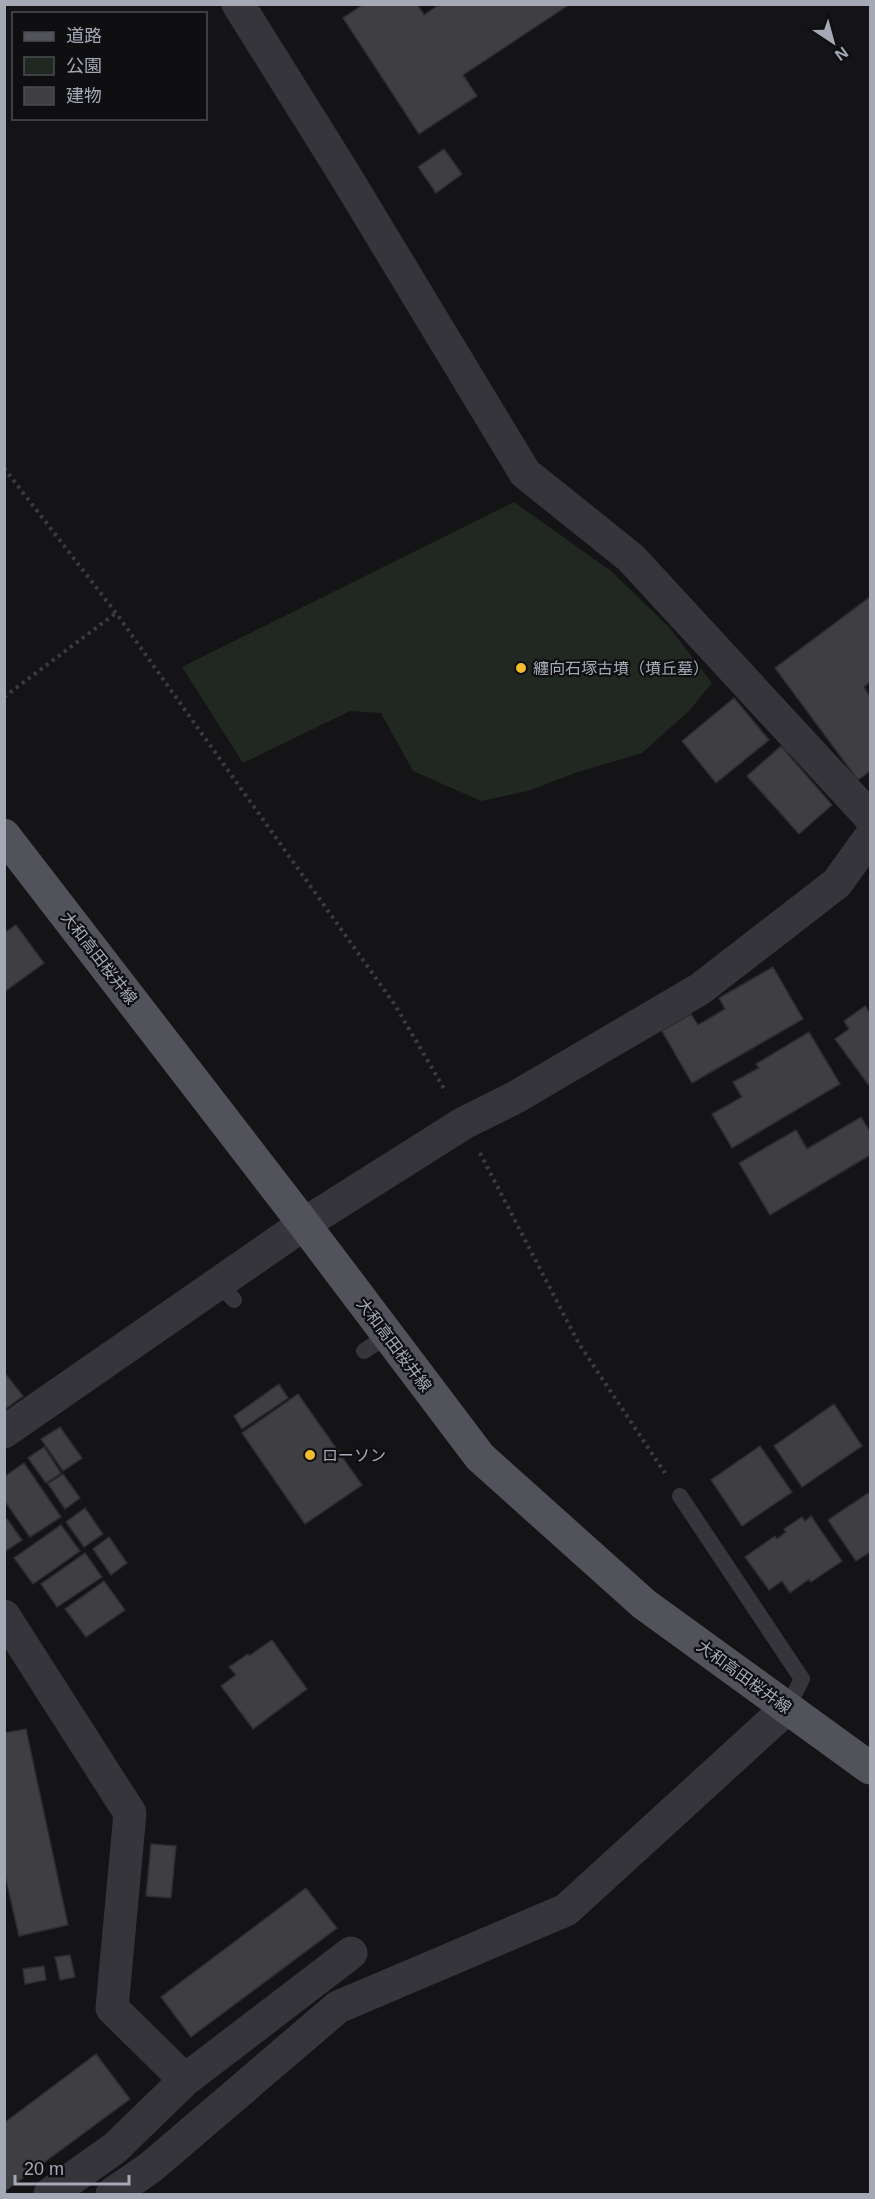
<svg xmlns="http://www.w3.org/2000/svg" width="875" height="2199" font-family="Arial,'Noto Sans JP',sans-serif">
<rect width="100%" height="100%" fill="#141416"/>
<path fill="#202821" d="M514 502 611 571 669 627 712 683 689 711 642 753 578 772 528 791 481 801 413 771 381 713 350 711 243 763 182 667Z"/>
<path fill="#3e3e43" stroke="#2e2e32" stroke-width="1.5" d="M364 4H417L424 15 440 4H570L463 75 477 96 419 134 343 18Z
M444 149 462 174 436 193 418 167Z
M870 597V682L864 687 870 697V771L858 780 775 668Z
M734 698 769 740 716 783 682 741Z
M781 746 832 805 799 834 747 776Z
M16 925 44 963 4 992V933Z
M773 967 803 1019 692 1083 662 1031 691 1014 698 1025 725 1009 719 998Z
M865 1006 870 1013V1087L835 1039 849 1029 844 1021Z
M809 1032 840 1084 732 1148 712 1114 742 1097 733 1082 759 1068 756 1064Z
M861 1117 870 1132V1155L770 1215 739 1163 796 1130 807 1149Z
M4 1372 23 1396 4 1410Z
M279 1384 288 1398 242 1429 234 1416Z
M298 1394 362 1485 305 1524 242 1433Z
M834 1404 862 1446 802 1487 774 1446Z
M60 1427 82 1458 63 1471 41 1439Z
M760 1446 792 1492 742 1526 711 1480Z
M44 1447 61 1473 46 1483 28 1458Z
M24 1463 61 1517 30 1537 4 1500V1477Z
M63 1474 80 1498 65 1509 48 1484Z
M870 1492V1552L856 1561 828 1520Z
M85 1508 103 1534 84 1547 66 1522Z
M811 1516 842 1561 811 1582 809 1579 790 1593 782 1581 769 1590 745 1557 775 1536 777 1539 786 1532 784 1529 802 1517 805 1521Z
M7 1519 22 1540 4 1552V1520Z
M61 1525 80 1551 33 1584 14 1558Z
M109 1537 127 1563 111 1575 93 1549Z
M85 1553 102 1577 57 1607 41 1584Z
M104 1581 125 1610 86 1637 65 1609Z
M272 1640 307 1689 253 1729 221 1686 236 1675 229 1667 248 1654 249 1656Z
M26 1729 68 1925 19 1936 4 1871V1733Z
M151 1844 176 1846 171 1898 146 1896Z
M306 1888 337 1928 191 2037 161 1997Z
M70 1955 75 1977 60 1980 55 1957Z
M44 1966 46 1980 25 1984 23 1969Z
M96 2054 130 2099 4 2192V2123Z"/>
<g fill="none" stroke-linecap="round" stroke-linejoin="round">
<path stroke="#3b3c42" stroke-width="4" stroke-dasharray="3 4.5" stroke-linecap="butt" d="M4 468 116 613 395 1005 446 1092
M4 697 116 613
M480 1153 579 1344 665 1473"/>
<path stroke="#35353b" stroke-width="16" d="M218 1283 234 1300
M364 1351 387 1336
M680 1496 802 1679 787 1708"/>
<path stroke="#35353b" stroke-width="33" d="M238 4 343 172 525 473 631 558 870 817
M4 1432 304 1224 464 1123 516 1097 700 989 837 883 870 837
M4 1616 130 1813 112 2008 185 2080 115 2148 50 2194
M185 2080 351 1953
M112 2194 151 2167 338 2007 566 1910 787 1708"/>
<path stroke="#51525a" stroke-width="33" d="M4 835 304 1224 480 1457 644 1604 870 1768"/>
</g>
<g fill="#f3bc2e" stroke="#0f0f11" stroke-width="2">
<circle cx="521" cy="668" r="6"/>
<circle cx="310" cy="1455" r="6"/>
</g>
<g text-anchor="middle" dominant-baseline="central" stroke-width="4.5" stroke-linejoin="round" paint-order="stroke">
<g font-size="16" fill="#a5a9b6" stroke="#0f0f11" text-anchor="start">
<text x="533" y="668">纏向石塚古墳（墳丘墓）</text>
<text x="322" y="1455">ローソン</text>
</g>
<g font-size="16" fill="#a5a9b6" stroke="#0f0f11">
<text transform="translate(99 958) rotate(52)">大和高田桜井線</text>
<text transform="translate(394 1345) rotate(53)">大和高田桜井線</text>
<text transform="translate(744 1677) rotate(36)">大和高田桜井線</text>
</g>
</g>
<rect width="875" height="2199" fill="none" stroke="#a5a9b6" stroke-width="12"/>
<rect x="12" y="12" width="195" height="108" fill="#0f0f11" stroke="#4b4d53" stroke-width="1.5"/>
<rect x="24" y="32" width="30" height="9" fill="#51525a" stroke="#4b4d53" stroke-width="1.5"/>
<text x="66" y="42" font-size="18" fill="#a5a9b6">道路</text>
<rect x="24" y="57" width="30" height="18" fill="#202821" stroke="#4b4d53" stroke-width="1.5"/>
<text x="66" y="72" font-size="18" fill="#a5a9b6">公園</text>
<rect x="24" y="87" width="30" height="18" fill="#3e3e43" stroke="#4b4d53" stroke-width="1.5"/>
<text x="66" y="102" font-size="18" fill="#a5a9b6">建物</text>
<g transform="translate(833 42) rotate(144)" stroke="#0f0f11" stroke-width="4.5" paint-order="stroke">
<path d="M0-4.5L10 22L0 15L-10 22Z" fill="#a5a9b6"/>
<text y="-9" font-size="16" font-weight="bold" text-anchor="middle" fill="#a5a9b6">N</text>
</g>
<path d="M15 2175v9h114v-9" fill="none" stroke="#a5a9b6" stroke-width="3"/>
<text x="24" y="2175" font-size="18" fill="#a5a9b6" stroke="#0f0f11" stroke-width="4.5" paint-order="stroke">20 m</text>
</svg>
